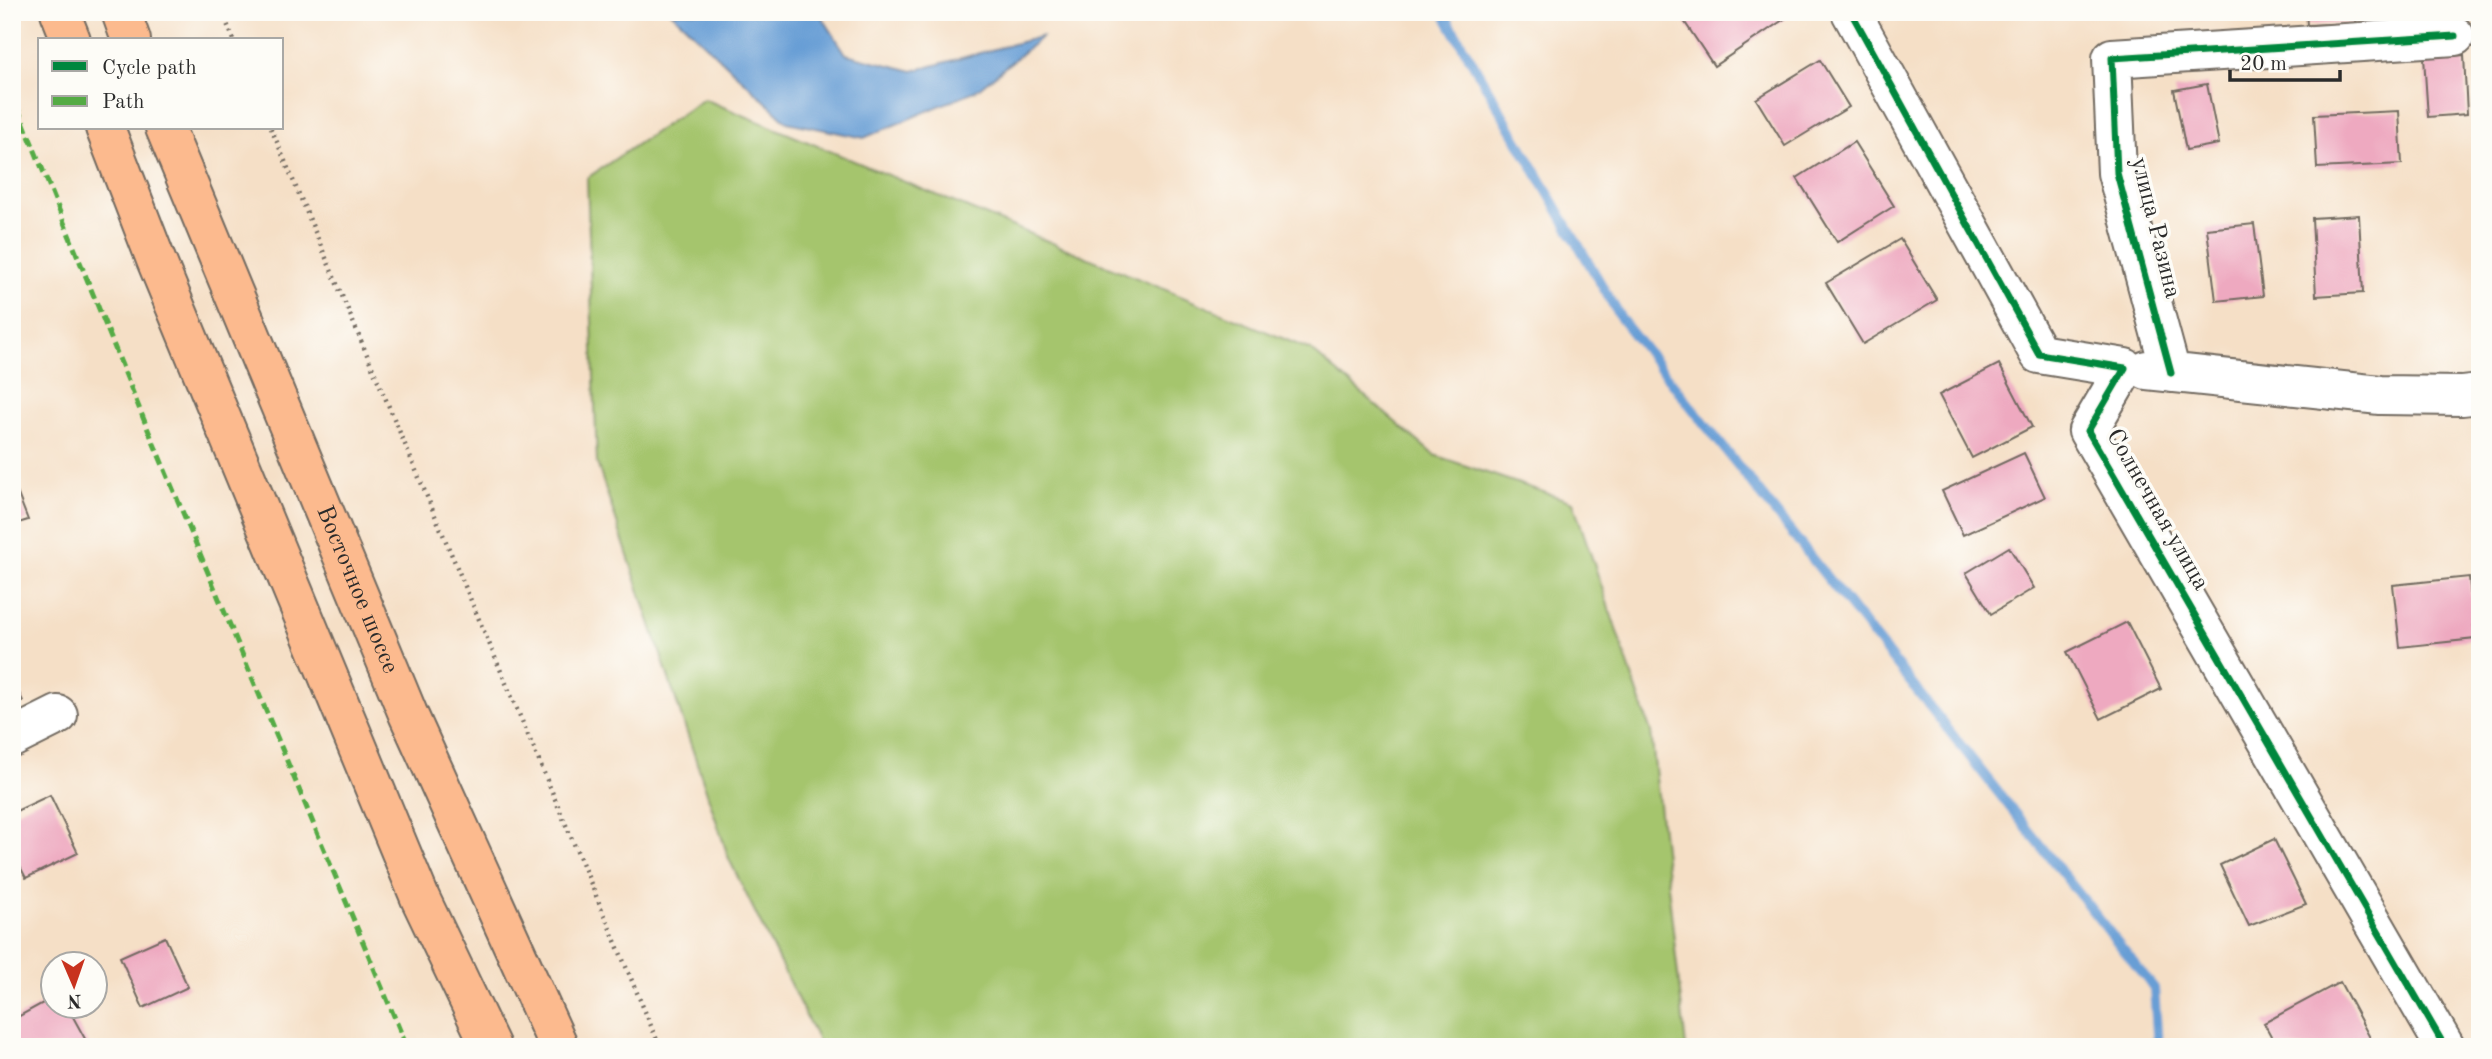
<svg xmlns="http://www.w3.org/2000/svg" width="2492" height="1059" font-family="'Old Standard TT',serif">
<rect width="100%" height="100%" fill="#fdfcf7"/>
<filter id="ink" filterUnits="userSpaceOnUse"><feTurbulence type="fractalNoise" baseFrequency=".0143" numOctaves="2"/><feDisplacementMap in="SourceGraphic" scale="14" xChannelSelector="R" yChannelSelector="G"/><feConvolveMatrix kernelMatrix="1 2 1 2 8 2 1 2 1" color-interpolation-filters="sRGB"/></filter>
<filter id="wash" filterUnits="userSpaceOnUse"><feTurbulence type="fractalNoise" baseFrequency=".00686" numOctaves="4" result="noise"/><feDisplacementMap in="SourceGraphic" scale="28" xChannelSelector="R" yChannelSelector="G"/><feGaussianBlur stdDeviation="1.57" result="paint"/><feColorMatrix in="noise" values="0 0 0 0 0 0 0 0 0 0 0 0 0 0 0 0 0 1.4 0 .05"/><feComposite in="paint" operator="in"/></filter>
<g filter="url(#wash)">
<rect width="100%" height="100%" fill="#f5dfc6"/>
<path fill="#a5c56d" stroke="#68784c" stroke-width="2" d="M704 99 1311 350 1434 455 1573 502 1651 732 1686 1047H821L729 859 597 463 587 178Z"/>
<path fill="#689ed5" stroke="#4a6480" stroke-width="2" d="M671 12H819L846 54 913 71 1043 36 977 90 864 138 787 122Z"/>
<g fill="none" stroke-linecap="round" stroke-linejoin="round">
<path stroke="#689ed5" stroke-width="10" d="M1443 12 1622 320 2154 988 2158 1047"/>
</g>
<g id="blocks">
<path fill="#eea9c0" d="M1678 12H1787L1789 16 1714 66Z
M2184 12H2246V17L2184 20Z
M2306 12H2355L2356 23 2307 25Z
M2464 55 2467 114 2428 117 2424 57Z
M1820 60 1849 107 1785 146 1756 99Z
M2207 84 2219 144 2186 150 2174 90Z
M2399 111 2402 164 2317 168 2314 115Z
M1854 142 1894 206 1837 242 1797 178Z
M2359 215 2363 293 2316 296 2312 218Z
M2254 224 2263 296 2216 301 2207 229Z
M1900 239 1937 300 1863 344 1826 283Z
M1999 364 2032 427 1972 458 1939 395Z
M2024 453 2045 497 1963 535 1942 491Z
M12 479 28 520 12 525Z
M2009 547 2034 588 1991 614 1966 573Z
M2469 577 2475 639 2400 647 2393 585Z
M2127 622 2161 689 2101 719 2067 652Z
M12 679 23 701 12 706Z
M50 795 78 853 26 878 12 851V813Z
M2274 839 2306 904 2249 926 2220 865Z
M165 937 188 987 143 1008 120 957Z
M2340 982 2375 1047H2277L2264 1023Z
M52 998V1006H67L89 1046 12 1047V1020Z"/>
</g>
</g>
<g filter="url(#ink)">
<use href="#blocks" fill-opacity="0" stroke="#726a61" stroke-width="2"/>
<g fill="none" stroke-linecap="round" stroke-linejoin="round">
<g stroke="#726a61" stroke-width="42">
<path id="minor" d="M1851 12 2039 354 2125 368 2088 431 2445 1047
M2147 370 2380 395 2462 396 2480 394
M2171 373 2117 173 2112 58 2455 36
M12 738 58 715"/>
</g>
<g stroke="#726a61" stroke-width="42">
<g id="highway">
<path d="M60 12 71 40"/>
<path d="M121 12 131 40"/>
<path d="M105 128 156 260 420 898 491 1047"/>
<path id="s1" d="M165 128 408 714 559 1047"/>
</g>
</g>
<path stroke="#726a61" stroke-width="4.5" stroke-dasharray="2 5" stroke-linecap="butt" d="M222 12 234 40
M271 128 660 1047"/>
<use href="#minor" stroke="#fff" stroke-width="38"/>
<use href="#highway" stroke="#fcba8e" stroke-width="38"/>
<path stroke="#54ab44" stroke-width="5" stroke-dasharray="10 5" stroke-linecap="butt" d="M12 94 144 420 407 1047"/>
<g stroke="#fdfcf7" stroke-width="11">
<path id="cycleway" d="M1851 12 2039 354 2125 368 2088 431 2445 1047
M2171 373 2117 173 2112 58 2455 36"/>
</g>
<use href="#cycleway" stroke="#00873e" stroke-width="7"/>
</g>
</g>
<g text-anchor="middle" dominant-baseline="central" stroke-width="7" stroke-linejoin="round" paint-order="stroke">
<g font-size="24" fill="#2b2b2b" stroke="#fdfcf7">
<text transform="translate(2155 228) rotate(76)">улица Разина</text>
<text transform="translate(2157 510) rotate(60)">Солнечная улица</text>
<text stroke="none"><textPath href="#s1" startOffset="500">Восточное шоссе</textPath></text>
</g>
</g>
<rect width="2492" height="1059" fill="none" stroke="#fdfcf7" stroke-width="42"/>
<rect x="38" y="38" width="245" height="91" fill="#fdfcf7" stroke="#a9a8a5" stroke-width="2"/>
<rect x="52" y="61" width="35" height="10" fill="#00873e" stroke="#a9a8a5" stroke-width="2"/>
<text x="102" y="74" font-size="21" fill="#2b2b2b">Cycle path</text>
<rect x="52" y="96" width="35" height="10" fill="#54ab44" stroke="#a9a8a5" stroke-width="2"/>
<text x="102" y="108" font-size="21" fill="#2b2b2b">Path</text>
<g transform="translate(74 985) rotate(178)"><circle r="33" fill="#fdfcf7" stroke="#a9a8a5" stroke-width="2"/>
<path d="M0-5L12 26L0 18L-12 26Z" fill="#c8321e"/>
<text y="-10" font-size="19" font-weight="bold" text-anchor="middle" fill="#2b2b2b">N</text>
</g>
<path d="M2230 70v10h110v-10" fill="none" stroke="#2b2b2b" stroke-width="3.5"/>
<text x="2240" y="70" font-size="21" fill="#2b2b2b" stroke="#fdfcf7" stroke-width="5" paint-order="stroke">20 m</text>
</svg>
